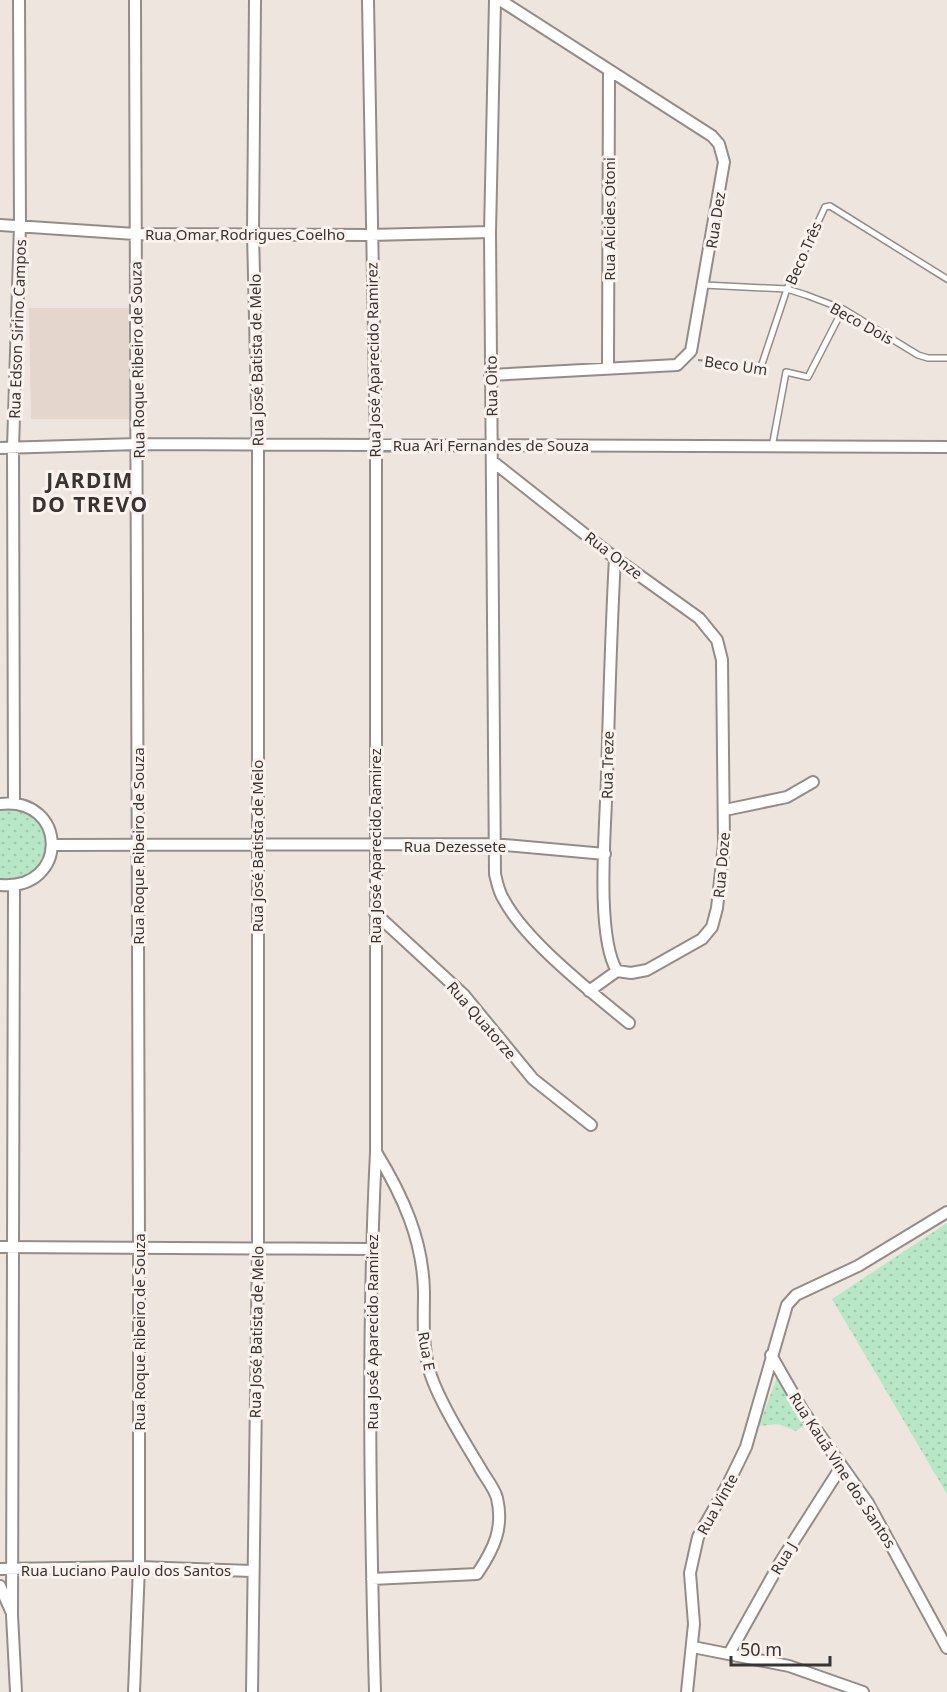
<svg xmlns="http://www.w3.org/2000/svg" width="947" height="1692" font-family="'Noto Sans',sans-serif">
<defs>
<pattern id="grass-dots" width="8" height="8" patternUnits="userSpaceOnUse" patternTransform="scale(1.5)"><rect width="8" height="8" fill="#b7e7c6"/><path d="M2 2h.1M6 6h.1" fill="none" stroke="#9ec7ab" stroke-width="1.8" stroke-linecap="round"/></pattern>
</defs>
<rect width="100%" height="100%" fill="#eee5df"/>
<path fill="#e5d6cd" d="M29 308H130L132 419H31Z"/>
<path fill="url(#grass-dots)" d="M13 805 44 823 50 845 42 865 24 881 0 882V807Z
M947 1223V1494L832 1299Z
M777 1377 806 1424 796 1431 778 1424 759 1426Z"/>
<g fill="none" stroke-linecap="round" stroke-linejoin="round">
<g stroke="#948c87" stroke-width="8">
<path id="lane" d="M704 285 787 289 806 295 843 309 918 355 928 358H947
M761 367 787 289 825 207 830 206 947 279
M772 447 786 372 808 377 843 309"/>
</g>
<g stroke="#948c87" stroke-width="14">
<path id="street" d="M368 0 376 445V1152C367 1331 370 1512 375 1692
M495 0 490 232 495 874C497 883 499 893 504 900 526 941 592 993 629 1023
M0 225 135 234 370 235 490 232
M608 368 609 70
M490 375 677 365 691 351 724 162 719 144 712 136 500 0
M0 448 138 444 947 447
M492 461 615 558 699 618 717 640 722 660 724 844 717 908 712 927 702 939 647 970 631 973 617 971 589 991
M615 558C611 631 609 703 607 777 606 822 595 935 617 971
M14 803 13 448 20 225 19 0
M0 804C68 796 70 891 0 885
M725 810 787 797 813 782
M52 845 493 844 605 854
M14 886 12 1615 16 1692
M375 913 464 995 533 1079 591 1125
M0 1247 371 1249
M771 1355 803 1411 868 1503 947 1648
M0 1569 139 1567 252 1571
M372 1579 477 1574C494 1549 504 1528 497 1498 494 1487 484 1476 479 1466 464 1441 436 1396 429 1369 422 1343 424 1318 424 1292 423 1240 403 1196 376 1152
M0 1586 11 1611
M693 1647 789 1666 863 1692
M730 1652 781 1561 841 1467
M134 1692 139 1567V1246L135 0
M252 1692 258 1250V446L253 233 255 0
M687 1692 694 1624 690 1573 698 1537 728 1484 746 1447 787 1305 796 1295 858 1266 947 1212"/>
</g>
<path stroke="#908a86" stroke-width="2" stroke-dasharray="4.5 3" stroke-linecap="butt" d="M698 360 752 366"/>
<use href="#lane" stroke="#fff" stroke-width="5"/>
<use href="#street" stroke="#fff" stroke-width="10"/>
</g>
<g text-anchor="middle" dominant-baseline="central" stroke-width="6" stroke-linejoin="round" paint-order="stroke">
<g font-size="15" fill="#373432" stroke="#fbf2ed">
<text transform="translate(609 219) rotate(-90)">Rua Alcides Otoni</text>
<text transform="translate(715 220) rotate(-81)">Rua Dez</text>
<text x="245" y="234">Rua Omar Rodrigues Coelho</text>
<text transform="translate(803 253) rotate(-66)">Beco Três</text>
<text transform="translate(862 323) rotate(29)">Beco Dois</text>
<text transform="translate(17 329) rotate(-88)">Rua Edson Sirino Campos</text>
<text transform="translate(137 360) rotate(-91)">Rua Roque Ribeiro de Souza</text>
<text transform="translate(256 360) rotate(-91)">Rua José Batista de Melo</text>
<text transform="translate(373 360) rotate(-91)">Rua José Aparecido Ramirez</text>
<text transform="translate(736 365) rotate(8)">Beco Um</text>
<text transform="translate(491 386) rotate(-91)">Rua Oito</text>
<text x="491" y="445">Rua Ari Fernandes de Souza</text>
<text transform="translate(614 555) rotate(37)">Rua Onze</text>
<text transform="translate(607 765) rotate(-89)">Rua Treze</text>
<text transform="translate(138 846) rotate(-90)">Rua Roque Ribeiro de Souza</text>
<text transform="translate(257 846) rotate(-90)">Rua José Batista de Melo</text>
<text transform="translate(375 846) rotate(-90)">Rua José Aparecido Ramirez</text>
<text x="455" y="846">Rua Dezessete</text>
<text transform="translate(721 865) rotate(-85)">Rua Doze</text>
<text transform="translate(482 1020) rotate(49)">Rua Quatorze</text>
<text transform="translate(139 1332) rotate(-90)">Rua Roque Ribeiro de Souza</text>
<text transform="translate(256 1332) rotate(-89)">Rua José Batista de Melo</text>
<text transform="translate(372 1332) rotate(-90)">Rua José Aparecido Ramirez</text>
<text transform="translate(427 1351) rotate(80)">Rua E</text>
<text transform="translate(843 1470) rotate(57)">Rua Kauã Vine dos Santos</text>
<text transform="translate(717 1504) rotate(-61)">Rua Vinte</text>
<text transform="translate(783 1558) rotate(-59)">Rua J</text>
<text x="126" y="1570">Rua Luciano Paulo dos Santos</text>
</g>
<g font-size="21" font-weight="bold" letter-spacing="1.5" fill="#373432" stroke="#fbf2ed">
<text x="90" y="480">JARDIM<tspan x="90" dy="24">DO TREVO</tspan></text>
</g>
</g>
<path d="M731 1656v9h99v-9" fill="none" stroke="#373432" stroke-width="3"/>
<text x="740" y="1656" font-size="18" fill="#373432" stroke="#fbf2ed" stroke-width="4.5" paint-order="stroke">50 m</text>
</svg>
